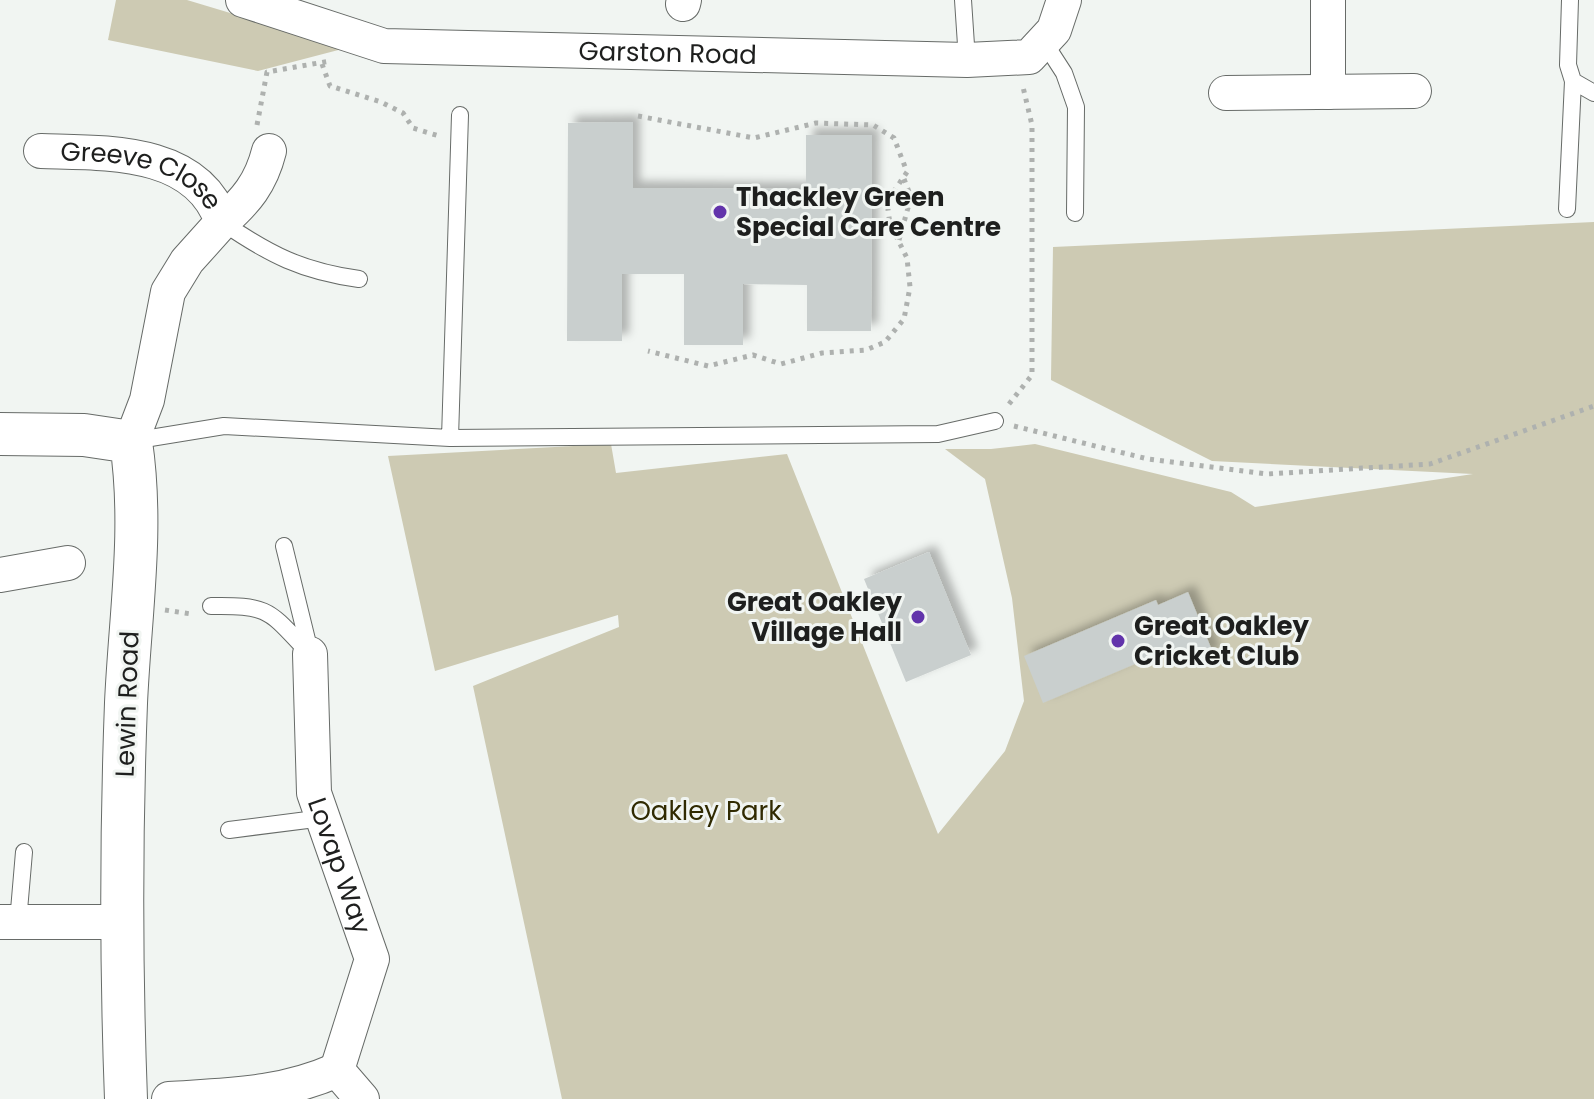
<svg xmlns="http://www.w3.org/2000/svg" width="1594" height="1099" font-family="Poppins,sans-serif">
<defs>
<filter id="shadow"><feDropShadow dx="7" dy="-7" stdDeviation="4" flood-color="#0004"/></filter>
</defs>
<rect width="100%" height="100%" fill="#f1f5f2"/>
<path fill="#cdcab3" d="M116 0H187L346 48 258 71 108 40Z
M1594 222V1099H562L473 686 619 627 618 615 435 671 388 456 611 444 616 473 787 454 938 834 1005 751 1024 701 1012 598 985 479 945 449H991L1035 444 1231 492 1255 507 1473 474 1212 461 1051 380 1053 247Z"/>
<path fill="#c9cfce" filter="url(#shadow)" d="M633 122V188L806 189V135H872L871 331H807V285L743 284V345H684V274H622V341H567L568 123Z
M929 552 971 655 906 682 864 579Z
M1188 592 1214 655 1181 669 1173 648 1043 703 1024 656 1156 600 1158 605Z"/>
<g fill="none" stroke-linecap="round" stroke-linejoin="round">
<g stroke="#676b68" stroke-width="18">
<path id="service" d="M963 0 967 60
M1570 0 1568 65 1573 81 1594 93
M1044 42 1064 73 1076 107 1075 213
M1567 209 1573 81
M222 222C270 255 302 271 359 279
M450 438 460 115
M132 441 224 426 450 438 938 434 995 421
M284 546 310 652
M211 606C271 605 269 611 310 654
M229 830 323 818
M18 922 24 852"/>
</g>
<g stroke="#676b68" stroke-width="36">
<g id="minor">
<path id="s1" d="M243 0 384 46 967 60 1029 57 1054 30 1064 0"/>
<path d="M683 4 684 0"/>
<path d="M1328 92V0"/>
<path d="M1226 93 1414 91"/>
<path id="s2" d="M41 151C104 153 197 148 222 222L187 261 168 292 147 400 131 442"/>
<path d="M222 222C246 201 261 183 269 151"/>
<path d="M0 575 68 563"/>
<path id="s3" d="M310 654 314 793 372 959 337 1070 362 1099"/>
<path d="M0 922H121"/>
<path d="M169 1099C229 1095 281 1095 337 1070"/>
</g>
</g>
<g stroke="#676b68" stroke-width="44">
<path id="tertiary" d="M0 434 84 435 131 442C144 529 130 615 126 703 121 835 121 967 126 1099"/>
</g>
<path stroke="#aeb1af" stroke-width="5" stroke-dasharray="4 6" stroke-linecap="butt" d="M322 64 330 86 381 102 403 113 413 128 439 136
M638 116 754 138 816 123 873 125 894 138 907 172 890 197 888 210 890 224 907 258 910 287 904 319 885 342 866 350 822 353 781 364 753 355 708 366 648 351
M257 125 267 72 330 61
M899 240 911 197 904 179
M1009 404 1032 375V125L1023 87
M1014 426 1148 459 1267 474 1430 464 1594 406
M165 610 191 614"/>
<use href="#service" stroke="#fff" stroke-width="16"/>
<use href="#minor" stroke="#fff" stroke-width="34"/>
<use href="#tertiary" stroke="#fff" stroke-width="42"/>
</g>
<g fill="#6234ab" stroke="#f1f5f2" stroke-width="3">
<circle cx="720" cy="212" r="8"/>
<circle cx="918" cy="617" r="8"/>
<circle cx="1118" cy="641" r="8"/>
</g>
<g text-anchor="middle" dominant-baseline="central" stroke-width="6" stroke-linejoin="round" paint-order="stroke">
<g font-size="26" fill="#1e1f1e" stroke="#f1f5f2">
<text stroke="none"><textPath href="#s1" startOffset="432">Garston Road</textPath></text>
<text stroke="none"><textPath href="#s2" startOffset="106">Greeve Close</textPath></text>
<text transform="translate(127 704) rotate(-88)">Lewin Road</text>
<text stroke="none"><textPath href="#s3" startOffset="216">Lovap Way</textPath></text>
</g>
<g font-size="26" font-weight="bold" fill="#1e1f1e" stroke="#f1f5f2" text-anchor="start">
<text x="736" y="197">Thackley Green<tspan x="736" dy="30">Special Care Centre</tspan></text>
<text x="902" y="602" text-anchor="end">Great Oakley<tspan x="902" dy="30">Village Hall</tspan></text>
<text x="1134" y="626">Great Oakley<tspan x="1134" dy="30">Cricket Club</tspan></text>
</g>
<g font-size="26" fill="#302a01" stroke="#f1f5f2">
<text x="706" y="811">Oakley Park</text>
</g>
</g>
</svg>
